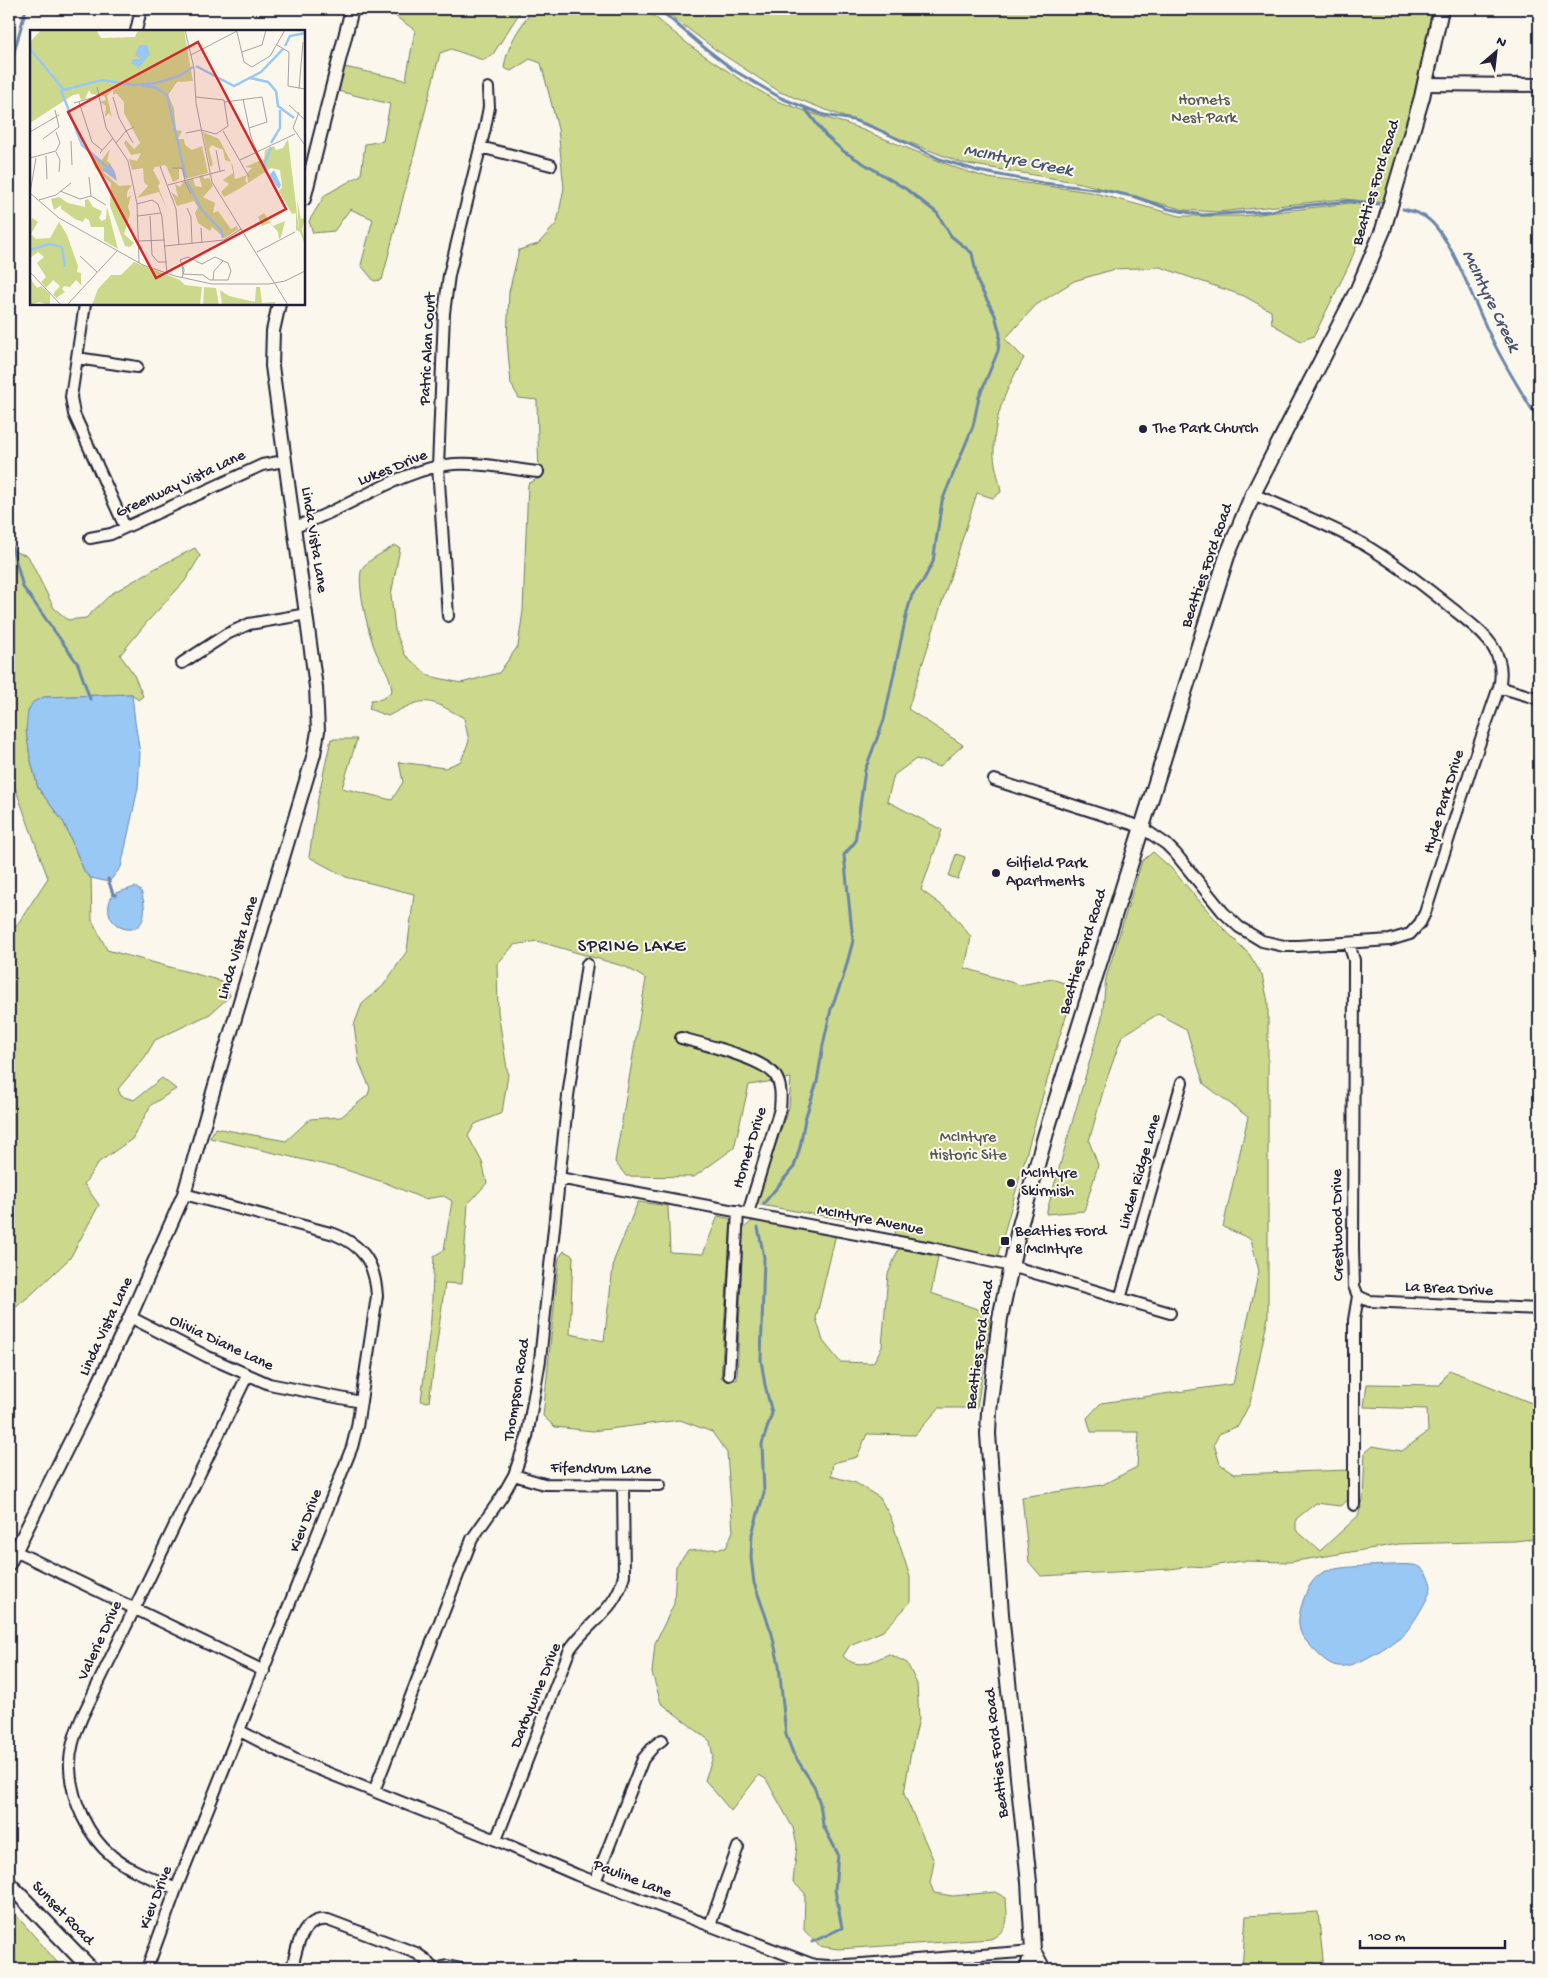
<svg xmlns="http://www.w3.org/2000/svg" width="1548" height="1978" font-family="'Gochi Hand',sans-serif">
<rect width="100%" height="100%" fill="#fbf7ec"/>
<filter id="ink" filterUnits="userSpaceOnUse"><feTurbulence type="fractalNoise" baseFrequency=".02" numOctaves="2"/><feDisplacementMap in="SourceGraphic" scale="10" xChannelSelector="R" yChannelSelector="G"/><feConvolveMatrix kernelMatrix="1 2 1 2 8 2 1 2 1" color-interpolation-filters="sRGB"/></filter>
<g filter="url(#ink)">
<path fill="#ccd98d" stroke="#777e64" d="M361 9H522L493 54 483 60 451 49 440 53 382 280 374 281 361 265 373 219 350 209 334 231 313 233 309 221 325 195 361 175 365 144 383 141 390 104 338 91 344 67 406 80 415 30 392 14 371 15Z
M534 9H645L693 48 741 80 777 101 823 117 848 124 959 169 988 178 1091 192 1180 216H1243L1350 203 1372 207 1349 265 1314 336 1301 341 1272 324 1271 311 1244 296 1160 267 1115 269 1074 281 1036 305 1005 339 1024 358C1007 387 994 415 994 449 993 463 999 478 1001 492L993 498 977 493 908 709 963 745 939 767 916 759 894 775 887 801 942 830 921 890 951 912 971 937 965 968 1020 985 1052 979 1076 987 1059 1038 997 1258 895 1235 896 1227 877 1222 841 1219 755 1204 789 1107 791 1078 749 1085 734 1148 694 1177 626 1176 615 1162 646 979 626 967 537 941 514 945 497 964 498 1012 508 1075 502 1113 475 1124 468 1136 482 1162 487 1183 468 1204 462 1284 445 1283 429 1402 421 1401 431 1319 434 1256 444 1250 452 1201 444 1196 424 1199 386 1183 343 1169 210 1138 215 1128 286 1141 310 1119 341 1117 368 1095 370 1088 359 1062 354 1025 362 1004 383 986 407 951 414 894 346 877 309 857 317 803 331 739H357L342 788 392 800 403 782 399 762 445 768 461 761 469 741 464 718C426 697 426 696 388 716L369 709 371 700 382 699 392 691C390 672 383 668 376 652 370 639 354 578 363 567 371 558 385 552 395 545L400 548 391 595 395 630 405 655 429 676 461 683 499 673 518 646 523 611 528 484 539 478 537 400 519 398 511 384 507 341 509 292 519 250 538 244 557 223 564 188 558 129 541 63 530 59 511 71 504 68C507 45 520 26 534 9Z
M662 9H1436L1415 99 1387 203 1343 199 1218 212 1185 210 1081 183 962 163 780 92 716 50Z
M9 541 16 552 28 556 54 608 68 620 86 618 111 594 156 568 195 548 200 556 185 581 147 622 120 655 133 673 143 696 138 700 132 694 44 697 26 730 30 757 38 788 64 823 85 873 91 878 92 920 107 950 214 979 226 984 230 996 210 1014 155 1040 145 1057 118 1089 121 1096 134 1100 162 1078 176 1089 151 1105 132 1139 99 1162 84 1184 99 1205 70 1258 33 1293 9 1313V937L48 878 9 771Z
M1153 852 1171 868 1221 926 1249 954 1262 975 1268 1002V1317L1250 1403 1238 1426 1219 1434 1214 1444 1220 1464 1235 1474 1349 1470 1348 1500 1340 1506 1316 1503 1296 1519V1530L1320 1551 1358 1516 1363 1500 1365 1452 1372 1446 1402 1451 1428 1432 1427 1409 1364 1407 1367 1384 1440 1385 1449 1370 1539 1406V1538L1515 1541 1399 1544 1290 1562 1241 1561 1207 1567 1191 1566 1170 1569 1041 1576 1029 1562 1022 1497 1102 1485 1137 1467 1139 1432H1091L1087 1418 1101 1403 1233 1384 1259 1271 1251 1239 1223 1227 1248 1117 1204 1084 1186 1029 1158 1014 1122 1036 1106 1081 1089 1141 1098 1165 1084 1211 1046 1214 1102 1018 1106 978 1142 861Z
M956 854 965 857 958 879 949 876Z
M638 1202 668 1206 670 1252 703 1254 718 1216 731 1219 721 1378 737 1380 743 1229 752 1221 782 1223 836 1234 816 1318 823 1341 840 1362 873 1363 882 1347 888 1274 899 1248 938 1257 931 1293 983 1311 990 1322 977 1408H939L915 1435 867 1434 857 1457 833 1463 831 1476 856 1483 880 1498 891 1518 910 1577V1603L883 1631 850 1645 843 1656C858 1671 872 1661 889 1654L907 1663 917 1684 919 1719 910 1757 904 1794 934 1861 930 1883 934 1893 953 1896 995 1892 1006 1898C1007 1919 1011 1928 991 1939L838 1949 819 1946 804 1930 805 1893 793 1882 797 1845 793 1828 766 1779 759 1775 731 1811 705 1780 713 1757 710 1741 661 1703 652 1673 655 1643 674 1604 676 1566 688 1551 726 1548 733 1531 727 1453 712 1432 680 1420 593 1431 555 1427 543 1416 559 1258 564 1251 573 1256 570 1334 604 1341 614 1260Z
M9 1907 63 1969H9Z
M1318 1912 1324 1969H1242L1246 1916Z"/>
<path fill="#99c8f4" stroke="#6986aa" d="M132 694 135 722 140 753 138 788 121 867 109 882 91 878 85 873 64 823 38 788 30 757 26 730 28 711 33 702 44 697Z
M135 887 141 891C160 951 91 931 113 894Z
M1390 1565C1398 1565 1412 1563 1420 1567 1425 1570 1431 1581 1431 1587 1431 1595 1411 1627 1405 1633 1392 1644 1355 1669 1338 1666 1327 1665 1315 1651 1308 1643 1298 1634 1297 1621 1301 1608 1304 1596 1310 1580 1322 1573 1333 1566 1375 1566 1390 1565Z"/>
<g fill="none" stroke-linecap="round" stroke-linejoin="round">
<path stroke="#6986aa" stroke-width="3" d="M659 9 701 45 735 71 781 98 824 115 853 120 873 127 940 159 978 171 1043 183 1103 190 1136 197 1169 209 1202 215 1272 211 1283 208 1349 201 1379 204
M9 70 26 9
M1403 209C1411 211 1421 213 1428 219 1450 236 1471 294 1483 320 1498 355 1519 388 1539 421
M9 536 23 587 78 664 90 699
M108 879 113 894 116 895
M764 1203 794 1167 800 1147 805 1119 817 1082 823 1045 831 1009 843 978 853 941 844 855 855 842 865 770 884 720 907 612 912 595 923 581 933 562 942 501 973 426 979 397 998 351 1000 334 995 315 978 283 972 253 951 236 937 213 906 189 843 151 826 136 804 107
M758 1228 764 1257 761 1360 765 1385 772 1413 762 1444 764 1493 752 1534 751 1558 754 1583 772 1634 779 1665 786 1735 793 1753 814 1786 820 1804 823 1825 838 1854 835 1890 842 1928 812 1942
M1536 1547 1539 1538"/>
<g stroke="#22223b" stroke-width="14">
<path id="minor" d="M136 31 141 9
M480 147 551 165
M85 304 71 397 74 414 125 527
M77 358 137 367
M294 527C345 511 401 468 454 464 481 462 510 469 538 472
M90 538 111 534 262 465 284 461
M448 616 438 467 444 313 449 275 485 128 489 107 488 88
M182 663 227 634 249 624 307 614
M1499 687 1539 699
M994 780 1141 827 1166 844 1175 853 1223 912 1239 927 1262 941 1284 946H1298L1390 940 1410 934 1420 923 1425 913 1473 762 1499 687C1509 648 1476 628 1449 606 1422 584 1394 562 1363 544 1328 524 1290 510 1253 494
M1349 944 1354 960V971L1353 1248 1354 1286 1358 1296 1354 1320V1505
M681 1038C703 1044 762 1058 775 1075 782 1085 781 1098 780 1109L748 1213
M559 1178 931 1248 1011 1266 1170 1313
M1358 1296 1369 1301 1539 1309
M1120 1299 1182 1082
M130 1317 208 1357 269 1384 361 1402
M729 1375 738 1211
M514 1475 544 1484 660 1485
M15 1551 264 1671
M240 1731 298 1761 496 1840 577 1875 814 1965 829 1966 862 1964 1033 1951
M374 1791 472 1539 501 1498 514 1475 527 1437 540 1360 568 1096 587 964
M496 1840 570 1649C589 1621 616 1611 624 1575L623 1485
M595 1882 643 1759 654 1746 662 1740
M176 1889C155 1879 130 1871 112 1856 88 1837 71 1799 70 1768 69 1750 75 1733 82 1717L247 1376
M710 1925 738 1847
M147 1969 176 1889 352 1447 357 1427 377 1296C375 1264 364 1246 334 1234L184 1194
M292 1969C296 1949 302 1916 328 1920L416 1953 426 1960 433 1969
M436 1969 447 1966 461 1969"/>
</g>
<g stroke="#22223b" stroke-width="16">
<path id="tertiary" d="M1424 84 1539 85
M304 199 352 9
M9 1564 89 1404 130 1317 184 1194 213 1092 314 754 318 731 316 687 272 366 273 331 279 304"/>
</g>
<g stroke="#22223b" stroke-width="18">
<path id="secondary" d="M9 1884 91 1969
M1033 1951 1043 1969
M1027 1969 1033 1951 1029 1882 1001 1614 988 1434 989 1411 1000 1318 1019 1229 1046 1133 1227 556 1253 494 1358 289 1383 230 1422 97 1441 9"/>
</g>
<use href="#minor" stroke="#fbf7ec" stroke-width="10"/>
<use href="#tertiary" stroke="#fbf7ec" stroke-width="12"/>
<use href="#secondary" stroke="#fbf7ec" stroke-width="14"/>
</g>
</g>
<g fill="#22223b" stroke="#fbf7ec" stroke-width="2">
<circle cx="1143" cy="429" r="5"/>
<circle cx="996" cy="873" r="5"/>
<circle cx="1011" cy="1183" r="5"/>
<rect x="1000" y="1236" width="10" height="10" rx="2.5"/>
</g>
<g text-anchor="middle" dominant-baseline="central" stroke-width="4" stroke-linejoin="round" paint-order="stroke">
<g font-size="16" fill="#555954" stroke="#fbf7ec">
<text x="1204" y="101">Hornets<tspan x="1204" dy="18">Nest Park</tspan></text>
<text x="968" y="1138">McIntyre<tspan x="968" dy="18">Historic Site</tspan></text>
</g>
<g font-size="16" fill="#22223b" stroke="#fbf7ec">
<text transform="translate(1377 183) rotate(-73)">Beatties Ford Road</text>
<text transform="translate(429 349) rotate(-87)">Patric Alan Court</text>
<text transform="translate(393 469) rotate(-22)">Lukes Drive</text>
<text transform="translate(181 485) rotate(-25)">Greenway Vista Lane</text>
<text transform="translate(313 540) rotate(81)">Linda Vista Lane</text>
<text transform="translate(1208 566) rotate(-71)">Beatties Ford Road</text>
<text transform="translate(1445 802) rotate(-73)">Hyde Park Drive</text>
<text transform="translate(239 948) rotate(-73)">Linda Vista Lane</text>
<text transform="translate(1084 952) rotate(-73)">Beatties Ford Road</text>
<text transform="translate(751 1148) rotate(-73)">Hornet Drive</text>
<text transform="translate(1141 1172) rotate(-74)">Linden Ridge Lane</text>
<text transform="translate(870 1221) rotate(11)">McIntyre Avenue</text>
<text transform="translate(1339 1225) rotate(-91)">Crestwood Drive</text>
<text transform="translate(1449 1290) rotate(3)">La Brea Drive</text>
<text transform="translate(107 1327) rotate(-65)">Linda Vista Lane</text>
<text transform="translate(221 1344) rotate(25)">Olivia Diane Lane</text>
<text transform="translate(981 1345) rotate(-82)">Beatties Ford Road</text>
<text transform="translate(518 1390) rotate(-81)">Thompson Road</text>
<text transform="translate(601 1470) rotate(1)">Fifendrum Lane</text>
<text transform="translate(307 1521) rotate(-69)">Kiev Drive</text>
<text transform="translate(101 1641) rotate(-65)">Valerie Drive</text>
<text transform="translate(537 1696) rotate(-68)">Darbywine Drive</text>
<text transform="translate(998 1753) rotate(-96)">Beatties Ford Road</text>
<text transform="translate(632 1880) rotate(21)">Pauline Lane</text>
<text transform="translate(157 1898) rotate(-69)">Kiev Drive</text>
<text transform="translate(62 1914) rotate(46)">Sunset Road</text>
</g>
<g font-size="16" fill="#22223b" stroke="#fbf7ec" text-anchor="start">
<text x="1153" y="429">The Park Church</text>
<text x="1006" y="864">Gilfield Park<tspan x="1006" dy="18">Apartments</tspan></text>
<text x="1021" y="1174">McIntyre<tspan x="1021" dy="18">Skirmish</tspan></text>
<text x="1015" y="1232">Beatties Ford<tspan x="1015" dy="18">&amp; McIntyre</tspan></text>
</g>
<g font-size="18" font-style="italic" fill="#465472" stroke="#fbf7ec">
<text transform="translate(1018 161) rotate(11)">McIntyre Creek</text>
<text transform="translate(1490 301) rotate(64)">McIntyre Creek</text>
</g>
<g font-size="18" letter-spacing="1" fill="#22223b" stroke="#fbf7ec">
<text x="632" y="947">SPRING LAKE</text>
</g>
</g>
<g transform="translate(30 30)">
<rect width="275" height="275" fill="#fbf7ec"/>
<path d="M11 0H66L71 8 105 7 108 0H154L163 51 147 52 138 65 144 78 146 100 152 101 148 109H154L155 115 162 120 172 116 178 143 155 149 154 139H149V149L143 152 136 135 125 137 123 140 130 153 128 156 137 180 129 162 107 168 118 156 114 152 113 138 102 140 99 129 107 131 111 123 101 125 94 113 96 110 104 119 110 113 94 83V72L86 63 83 65V58L77 66 82 88 79 83 75 87 76 76 70 72 76 70 74 66 61 64 59 60 55 69 51 70 49 64 43 65 0 93V12ZM173 102 189 109 203 136 205 149 217 145 215 151 218 153 217 143 222 138 215 137 234 129 235 120 244 116 246 120 253 118 258 109 269 200 267 169 271 189 275 188 272 199 275 214 270 202 266 200V183L262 184 249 161 252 157 250 140 241 138 209 159 194 167 191 162 199 154 193 150 203 143 201 132 195 130 193 120 181 115 179 119 183 135 180 137ZM56 114 63 126 71 131 80 119 77 131 81 134 73 142 89 156 102 155 97 162V168L101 165 98 177 100 184 94 204 104 213 100 217 95 216 80 176 81 153 65 138ZM173 145 174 149 179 148 183 156 173 167 185 173 183 183 188 181 201 199 207 196 208 199 195 208 182 197 180 201 168 193 165 183 168 177 164 171 147 176 141 162 148 167 145 154 150 157 153 152 163 148 165 156 172 157 169 146ZM29 167 38 173 55 177V170L58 169 63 177 72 181 69 188 72 191 76 189 77 177 88 219 74 211V197H61L59 190 55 188 53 192 45 189 31 179V175L24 180 21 169ZM234 183 243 196 255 191 251 207 249 209 248 202 240 193 232 196 228 187ZM2 188 8 192 1 204 6 209 20 208 29 192 37 205 48 236 47 242 51 243V255L46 250 40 257 34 256 32 259 35 262 26 268 23 264 30 256 23 250 16 258 11 252 16 247 7 233 14 227 8 222 0 228V194ZM104 232 150 250 155 255 172 257 170 275H62L68 259 81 245H91ZM0 248 7 258 11 256 20 264V275L9 272 0 275ZM174 257 186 258 189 275H173ZM226 257H230L232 273 245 272V275H192L190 260 199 266 225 272Z" fill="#ccd98d"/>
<path d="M109 15H117L120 24 109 38 101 33 103 29H111L105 25ZM80 134 85 142 87 151 72 140ZM244 140 251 155 249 159 238 146Z" fill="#99c8f4"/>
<path fill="none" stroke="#99c8f4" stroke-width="2.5" d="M255 16 260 6 275 3M0 19 34 60 72 50 105 55 126 53 149 46 163 37M166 36 204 56 231 42 253 19M220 48 238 52 246 61 248 76 264 88M111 55 126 58 137 65 156 148M31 60 52 115 77 137M241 113 250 98V80M236 143 235 132 241 117M157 151 171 179 191 200 193 208M0 220 19 214 32 217 35 237"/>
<path fill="none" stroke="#a4a2a5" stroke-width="1" d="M155 0 164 38 166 73 182 152 258 275M207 2 214 32 222 37 240 26 255 0M247 15 259 22 258 56 275 59M212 22 232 15 236 0M161 25 209 0M67 57 76 98 98 131 107 174 109 233M269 59 273 12M83 67 89 88 103 113M213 69 221 107 227 122M49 72 62 112 72 120M195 72 232 67 237 92 219 98M44 73 68 66M259 75 275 90M269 82 263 98 274 114M193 101 219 147M0 102 29 85M156 103 171 100 186 104 198 96 194 70 166 67M13 109 29 97 25 80M41 111 42 135M86 113 96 101 104 97M186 120 190 141M26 122 30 130 29 142M70 123 83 108M16 126 17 149M0 128 26 121 30 113 26 102M210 130 265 104M130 136 146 179 149 215M142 138H152L155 150M59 147 61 166 76 175M154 150 161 164M138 155 195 140M30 161 50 169 61 166M0 163 6 128M0 163 29 188 113 235 145 246 182 254H239L255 251 275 241M9 170 26 165 41 153M107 174 122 170 128 174 132 187 137 244M157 178 161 187 162 214M108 186 131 183M120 186 122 225 128 232H137M171 198 172 213M109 211 135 210M135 216 194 210 211 199M227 222 265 202M50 226 67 242M152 235 153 244 173 245 180 250H198L201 241 198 233 185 227 172 234 158 227 150 230 154 239V241L153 244 152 248M0 242 31 275M183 250 184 241 193 231M37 275 87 221"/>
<path fill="#d62828" fill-opacity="0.15" stroke="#d62828" stroke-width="2.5" d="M168 12 256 179 126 248 38 82Z"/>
<rect width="275" height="275" fill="none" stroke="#22223b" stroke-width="2.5"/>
</g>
<rect width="1548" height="1978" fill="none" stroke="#fbf7ec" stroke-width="30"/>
<rect x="15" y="15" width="1518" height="1948" fill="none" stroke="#22223b" stroke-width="2" filter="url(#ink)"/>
<g transform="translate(1496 52) rotate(28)" stroke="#fbf7ec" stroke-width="4" paint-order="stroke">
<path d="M0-4L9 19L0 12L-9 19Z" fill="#22223b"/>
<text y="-8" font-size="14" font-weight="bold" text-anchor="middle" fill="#22223b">N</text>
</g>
<path d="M1360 1940v8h145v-8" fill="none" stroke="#22223b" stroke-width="2.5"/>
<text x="1368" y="1940" font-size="15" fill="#22223b" stroke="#fbf7ec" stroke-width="4" paint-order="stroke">100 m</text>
</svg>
